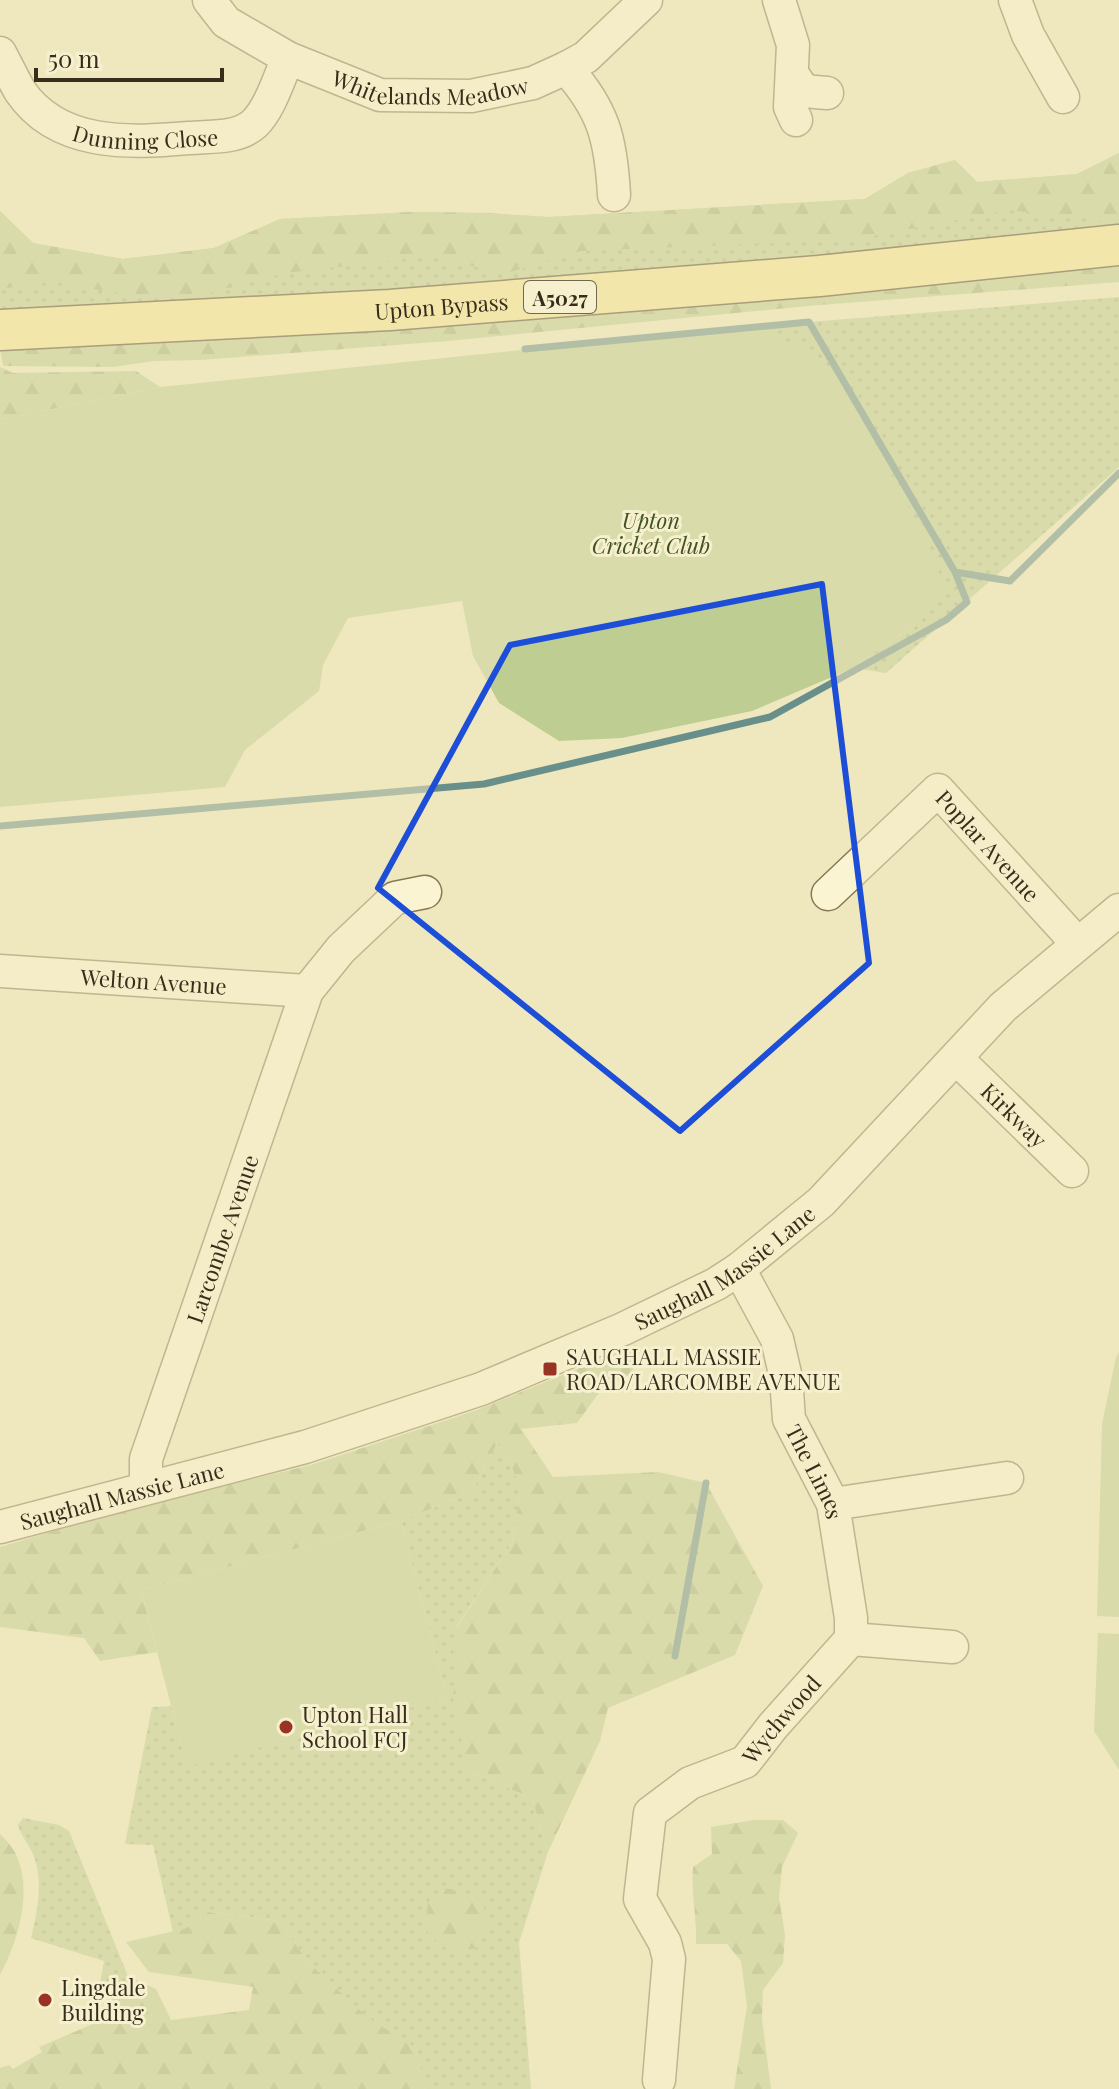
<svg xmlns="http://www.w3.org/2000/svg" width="1119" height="2089" font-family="'Playfair Display',serif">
<defs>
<pattern id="grass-dots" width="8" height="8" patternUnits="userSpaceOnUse" patternTransform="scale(2)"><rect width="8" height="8" fill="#becd92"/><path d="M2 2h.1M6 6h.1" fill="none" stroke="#a4b07d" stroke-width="1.8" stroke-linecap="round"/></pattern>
<pattern id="forest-firs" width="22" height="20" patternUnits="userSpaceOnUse" patternTransform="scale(2)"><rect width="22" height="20" fill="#becd92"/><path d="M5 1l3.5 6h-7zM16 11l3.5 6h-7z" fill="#a4b07d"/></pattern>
</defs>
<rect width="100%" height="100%" fill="#efe8be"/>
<path fill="url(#grass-dots)" d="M1119 153V231L637 276 0 314V211L33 243 123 259 214 248 280 219 411 212 484 213 549 217 865 199 908 173 955 160 977 182 1077 174Z
M1119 297V467L886 673 853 668 929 614 759 326Z
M498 1441 521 1486 512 1543 457 1626 468 1771 532 1798 548 1852 519 1943 531 2089H425L416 2048 367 2018 309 1963 279 1921 208 1912 184 1929 173 1932 153 1845 125 1844 152 1707 171 1706 187 1766 447 1698 401 1521 472 1492Z
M23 1818 59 1825 69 1831 128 1976 114 1996 98 1994 104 1961 31 1938C38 1909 45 1876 30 1848 25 1839 21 1835 18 1825Z"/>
<path fill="url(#forest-firs)" d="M1119 153V223L1009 210 852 240 581 251 504 274 431 256 285 273 202 295H131L53 282 0 289V211L33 243 123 259 214 248 280 219 411 212 484 213 549 217 865 199 908 173 955 160 977 182 1077 174Z
M1119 264V282L808 306 447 341 201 360 154 361 113 367 3 366 0 347Z
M0 367 13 373 136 371 160 387 0 420Z
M636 1345 632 1374 604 1386 577 1423 521 1429 553 1477 658 1472 706 1483 763 1586 735 1655 608 1708 600 1741 548 1852 532 1798 468 1771 453 1701 457 1627 512 1543 521 1486 498 1441 472 1492 401 1521 141 1590 157 1652 100 1661 84 1638 0 1627V1547L125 1510 311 1465 477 1410Z
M755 1820H783L798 1833 782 1867 779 1898 785 1935 783 1963 763 1990 762 2019 771 2089H734L747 2006 741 1961 727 1944H696C697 1918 691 1894 693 1867L712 1854 711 1827Z
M0 1834C7 1841 15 1850 18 1859 32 1895 17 1944 0 1975Z
M444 1888C477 1894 485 1896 489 1930L476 1948C449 1954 442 1949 425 1929L428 1903Z
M208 1912 279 1921 309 1963 367 2017 416 2048 425 2089H0V2068L9 2065 13 2069 42 2052 39 2047 93 2024 128 1976 156 1989 171 2020 249 2010 253 1987 149 1972 126 1942 184 1929Z"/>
<path fill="#becd92" d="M759 326 808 352 856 408 937 561 942 588 929 614 853 668 752 711 622 738 559 741 499 703 473 656 462 601 348 618 323 665 319 691 245 750 225 787 0 807V420L160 387Z
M1119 1352V1617L1097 1616 1102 1424 1116 1357Z
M401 1521 447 1698 187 1767 141 1590Z
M1098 1633 1119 1634V1770L1094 1731Z"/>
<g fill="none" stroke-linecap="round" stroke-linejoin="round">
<path stroke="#698f8b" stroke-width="7" d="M525 349 809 322 955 572 1010 581 1119 473
M0 826 484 784 770 717 946 620 967 602 955 572
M675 1656 706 1483"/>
<g stroke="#887856" stroke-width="35">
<g id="minor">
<path id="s1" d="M209 0 226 22 288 58 380 95 471 96 533 83 566 68 586 57 646 0"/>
<path d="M779 0 793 45 790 107 796 120"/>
<path d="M1015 0 1028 35 1063 97"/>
<path id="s2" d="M0 53C7 66 13 79 20 91 58 147 130 143 189 138 211 136 237 139 254 124 270 109 279 78 288 58"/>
<path d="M566 68C604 110 611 140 614 195"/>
<path d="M793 75 804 91 827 93"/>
<path id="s3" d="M828 894 938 790 1077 943"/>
<path id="s4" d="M0 971 307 991"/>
<path id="s5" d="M957 1059 1072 1171"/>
<path id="s6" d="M739 1269 777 1339 786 1378 789 1419 833 1504 851 1618V1639"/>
<path id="s7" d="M146 1488V1459L307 991 341 949 395 898 425 892"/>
<path d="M833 1504 1007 1478"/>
<path id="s8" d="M0 1527 305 1447 481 1389 623 1329 716 1284 739 1269 821 1202 1003 1007 1119 910"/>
<path d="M851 1639 952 1647"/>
<path id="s9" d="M659 2080 669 1959 665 1943 640 1899 650 1813 690 1783 745 1762 773 1726 851 1639"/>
</g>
</g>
<g stroke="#55452b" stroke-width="43">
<g id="major">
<path id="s10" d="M0 330 390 310 819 276 1119 245"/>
</g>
</g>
<use href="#minor" stroke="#faf4d2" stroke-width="32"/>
<use href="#major" stroke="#f5e494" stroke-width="40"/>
</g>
<path d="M0 0H1119V2089H0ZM822 584 869 963 680 1131 378 888 510 645Z" fill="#efe8be" fill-opacity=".55" fill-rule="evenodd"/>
<path fill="none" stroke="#1d4ed8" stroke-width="6" stroke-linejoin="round" d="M822 584 869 963 680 1131 378 888 510 645Z"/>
<g fill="#993424" stroke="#f6f0ce" stroke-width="3">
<rect x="542" y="1361" width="16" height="16" rx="4"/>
<circle cx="286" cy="1727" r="8"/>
<circle cx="45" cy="2000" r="8"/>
</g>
<g text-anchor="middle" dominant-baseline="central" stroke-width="6" stroke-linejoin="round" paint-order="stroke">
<rect fill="#f6f0ce" stroke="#706851" stroke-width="2" x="524" y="281" width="72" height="32" rx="6"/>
<g font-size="20" font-weight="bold" fill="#372d1c">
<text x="560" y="297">A5027</text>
</g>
<g font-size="22" fill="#372d1c" stroke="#f6f0ce">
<text stroke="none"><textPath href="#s1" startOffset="248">Whitelands Meadow</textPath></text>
<text stroke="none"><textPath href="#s2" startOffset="184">Dunning Close</textPath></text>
<text stroke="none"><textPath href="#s10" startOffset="442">Upton Bypass</textPath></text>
<text stroke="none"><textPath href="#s3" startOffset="226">Poplar Avenue</textPath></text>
<text stroke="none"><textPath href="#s4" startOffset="154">Welton Avenue</textPath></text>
<text stroke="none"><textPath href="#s5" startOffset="80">Kirkway</textPath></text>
<text stroke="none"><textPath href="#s7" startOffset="262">Larcombe Avenue</textPath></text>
<text stroke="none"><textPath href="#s8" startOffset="774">Saughall Massie Lane</textPath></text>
<text stroke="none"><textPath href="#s6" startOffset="220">The Limes</textPath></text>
<text stroke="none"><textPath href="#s8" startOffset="126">Saughall Massie Lane</textPath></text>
<text stroke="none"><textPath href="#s9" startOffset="440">Wychwood</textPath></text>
</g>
<g font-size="22" font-style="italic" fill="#405421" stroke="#f6f0ce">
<text x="651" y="520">Upton<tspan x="651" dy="25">Cricket Club</tspan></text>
</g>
<g font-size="22" fill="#372d1c" stroke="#f6f0ce" text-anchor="start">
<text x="566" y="1356">SAUGHALL MASSIE<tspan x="566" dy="25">ROAD/LARCOMBE AVENUE</tspan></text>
<text x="302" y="1714">Upton Hall<tspan x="302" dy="25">School FCJ</tspan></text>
<text x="61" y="1987">Lingdale<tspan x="61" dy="25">Building</tspan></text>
</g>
</g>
<path d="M36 68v12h186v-12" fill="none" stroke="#372d1c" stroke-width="4"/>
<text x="48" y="68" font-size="24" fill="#372d1c" stroke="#f6f0ce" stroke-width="6" paint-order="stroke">50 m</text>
</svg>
